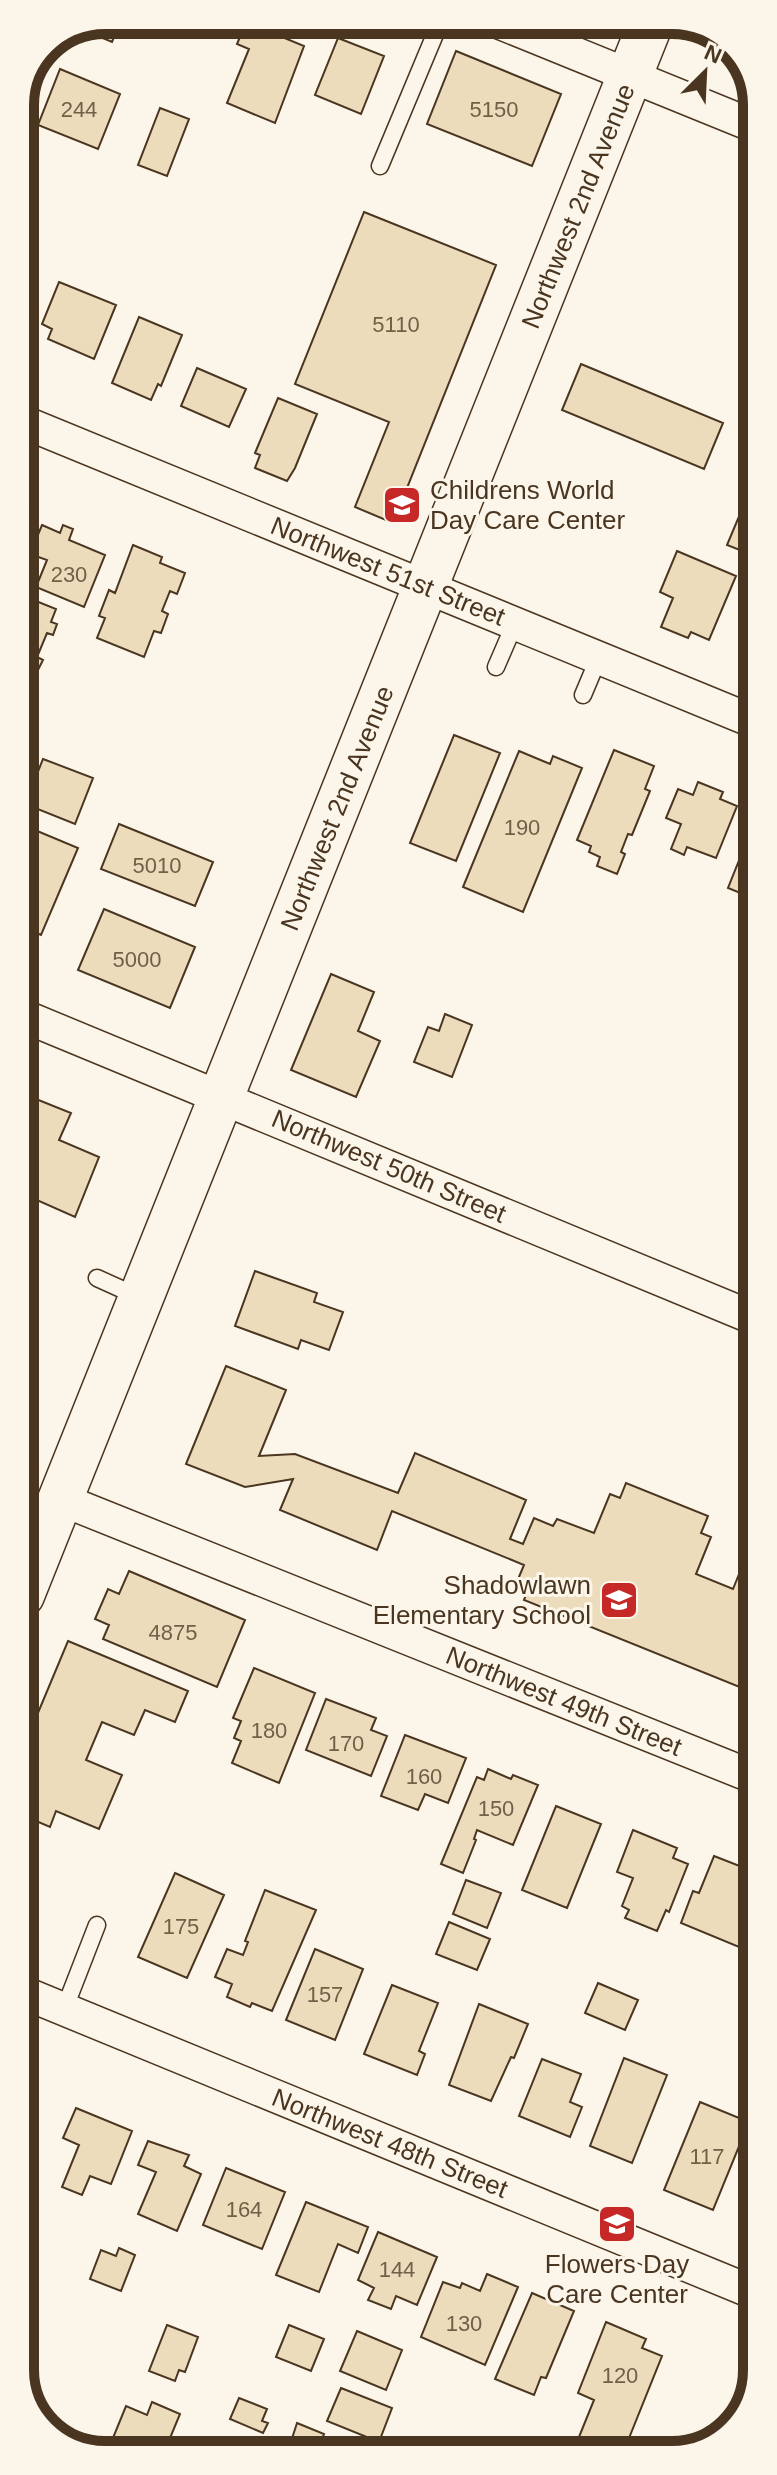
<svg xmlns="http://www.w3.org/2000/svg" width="777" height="2475" font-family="Helvetica,sans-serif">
<rect width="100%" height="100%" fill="#fbf6e9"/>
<path fill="#ecdcbc" stroke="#4a3520" stroke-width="2" d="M105 20H126L122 32 117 30 112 42 86 31 81 42 66 36Z
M247 20H266L264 25 284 33 282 37 304 46 275 123 227 103 249 49 237 44Z
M338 38 384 56 361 114 315 95Z
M456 51 561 94 532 166 427 124Z
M60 69 120 94 98 149 38 125Z
M160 108 189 119 167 176 138 165Z
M364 212 496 265 393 523 355 507 389 422 295 384Z
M59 282 116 305 94 359 48 339 52 329 42 324Z
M20 289 35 295 20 331Z
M139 317 182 335 161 386 158 384 151 400 112 383Z
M581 364 723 423 704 469 562 410Z
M197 368 246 389 229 427 181 406Z
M278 398 317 414 295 468 287 481 255 468 260 455 255 453Z
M740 514 755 520V556L727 545Z
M42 525 60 533 63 525 73 529 69 540 105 555 84 607 36 587 47 560 30 554Z
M133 545 162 557 160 563 185 573 177 594 170 591 162 611 168 614 161 633 154 631 144 657 97 638 105 618 99 616 109 590 115 593Z
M677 551 736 576 709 640 691 632 688 638 661 627 673 598 660 592Z
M21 595 56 609 51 622 57 624 53 635 47 633 37 657 43 660 38 670 33 668 24 689 21 687Z
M454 735 500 753 456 861 410 843Z
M614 750 654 766 645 789 650 791 632 835 628 834 621 852 625 854 617 874 597 866 600 857 589 852 591 846 577 840Z
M519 751 550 764 553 756 582 768 523 912 463 887Z
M43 759 93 778 75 824 25 804Z
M698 782 723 792 720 799 737 806 716 858 687 847 684 855 671 849 681 824 666 818 678 789 693 795Z
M754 823 755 824V899L728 888Z
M119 824 213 862 195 906 101 869Z
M30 828 78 848 41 935 21 926V849Z
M104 909 195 947 170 1008 78 970Z
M331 974 374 992 358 1031 380 1041 356 1097 291 1070Z
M445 1014 472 1025 452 1077 414 1062 428 1027 439 1031Z
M21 1093 71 1113 59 1140 99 1157 75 1217 37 1200 21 1236Z
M255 1271 317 1293 314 1302 343 1312 329 1350 301 1340 298 1349 235 1326Z
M226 1366 286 1390 259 1456 295 1454 398 1493 415 1453 526 1500 510 1539 523 1544 534 1518 553 1526 557 1519 594 1533 610 1494 620 1498 626 1483 708 1516 701 1533 711 1537 696 1574 733 1589 756 1532V1670L747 1690 524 1600 528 1589 516 1584 524 1565 392 1511 377 1550 280 1510 293 1479 245 1487 186 1464Z
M129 1571 245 1620 217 1687 103 1639 109 1625 95 1619 108 1589 119 1594Z
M68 1641 188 1691 175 1722 145 1710 134 1735 102 1722 86 1760 122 1775 99 1829 56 1811 50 1827 22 1815V1751Z
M254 1668 315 1693 279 1783 232 1763 241 1741 234 1738 241 1721 233 1718Z
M326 1699 376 1718 371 1730 387 1736 371 1776 306 1750Z
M405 1735 466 1758 448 1803 425 1794 418 1810 381 1796Z
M488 1769 511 1779 513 1775 538 1785 513 1845 477 1830 474 1839 476 1840 463 1873 441 1864 477 1777 484 1780Z
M556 1806 601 1824 567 1908 522 1890Z
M633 1830 677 1848 673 1858 688 1864 669 1912 666 1910 657 1931 625 1918 629 1910 622 1906 633 1878 617 1872Z
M714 1856 750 1870 745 1882 756 1887V1903L739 1947 681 1923 693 1891 699 1893Z
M175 1873 224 1895 187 1978 138 1957Z
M466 1880 501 1893 487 1928 453 1914Z
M265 1890 316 1910 272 2011 252 2003 250 2007 227 1997 232 1984 215 1977 227 1949 243 1955 248 1942 245 1941Z
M449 1922 490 1939 477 1970 436 1954Z
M315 1949 363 1969 335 2040 286 2020Z
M598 1983 638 2000 625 2030 585 2013Z
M392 1985 438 2003 419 2051 425 2054 417 2075 364 2054Z
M479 2004 528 2024 514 2058 511 2057 491 2101 449 2085Z
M624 2058 667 2075 632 2163 590 2146Z
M542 2059 581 2074 570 2102 582 2107 570 2137 519 2116Z
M700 2102 749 2122 713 2210 664 2190Z
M76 2108 132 2131 111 2184 90 2176 82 2195 62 2187 79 2145 63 2138Z
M148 2141 189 2155 184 2166 201 2174 177 2231 138 2214 156 2172 138 2165Z
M226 2168 285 2192 262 2249 203 2225Z
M306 2202 368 2227 358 2253 338 2244 319 2292 276 2275Z
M378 2232 437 2257 417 2305 396 2296 391 2309 368 2300 374 2288 358 2280Z
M119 2248 135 2255 121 2291 90 2279 101 2250 116 2256Z
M487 2274 518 2287 485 2365 421 2337 443 2282 460 2288 462 2283 480 2291Z
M532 2293 574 2311 546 2378 541 2377 534 2395 495 2379Z
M606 2322 646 2339 642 2348 662 2356 623 2453 579 2437 594 2400 578 2393Z
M167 2325 198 2337 185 2372 179 2370 175 2381 149 2371Z
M289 2325 324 2339 311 2371 276 2357Z
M357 2331 402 2350 386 2390 340 2371Z
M341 2388 392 2408 379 2442 327 2421Z
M239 2398 267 2409 262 2421 268 2423 263 2433 230 2419Z
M152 2402 180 2414 163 2455H106L126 2406 147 2415Z
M297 2423 324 2434 316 2454H287Z
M466 2439 496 2451 495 2453H460Z"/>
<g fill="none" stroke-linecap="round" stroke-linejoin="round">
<g stroke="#4a3520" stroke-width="19">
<path id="lane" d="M380 166 441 20
M496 667 515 623
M583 695 599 657
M97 1278 139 1297
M64 2010 97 1925"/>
</g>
<g stroke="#4a3520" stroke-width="35">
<path id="street" d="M493 20 754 126
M21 421 755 722
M21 1015 756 1319
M60 1499 756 1778
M22 1992 757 2294"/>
</g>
<g stroke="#4a3520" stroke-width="47">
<path id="secondary" d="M22 1595 652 20"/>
</g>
<use href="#lane" stroke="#fbf6e9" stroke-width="16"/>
<use href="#street" stroke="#fbf6e9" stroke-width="32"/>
<use href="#secondary" stroke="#fbf6e9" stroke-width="44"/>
</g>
<defs>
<g id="school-square" transform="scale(2)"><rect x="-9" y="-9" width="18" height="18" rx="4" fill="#c62828" stroke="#fbf6e9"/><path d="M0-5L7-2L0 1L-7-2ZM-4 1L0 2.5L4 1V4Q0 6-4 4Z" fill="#fff"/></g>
</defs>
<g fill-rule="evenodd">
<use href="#school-square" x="402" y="505"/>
<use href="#school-square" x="619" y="1600"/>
<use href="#school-square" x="617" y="2224"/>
</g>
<g text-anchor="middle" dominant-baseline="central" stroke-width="6" stroke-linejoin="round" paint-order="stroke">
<g font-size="22" fill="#725f47">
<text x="79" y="109">244</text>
<text x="494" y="109">5150</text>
<text x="396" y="324">5110</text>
<text x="69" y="574">230</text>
<text x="522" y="827">190</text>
<text x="157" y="865">5010</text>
<text x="137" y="959">5000</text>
<text x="173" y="1632">4875</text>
<text x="269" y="1730">180</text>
<text x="346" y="1743">170</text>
<text x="424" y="1776">160</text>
<text x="496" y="1808">150</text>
<text x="181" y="1926">175</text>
<text x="325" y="1994">157</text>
<text x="707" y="2156">117</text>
<text x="244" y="2209">164</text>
<text x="397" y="2269">144</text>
<text x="464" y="2323">130</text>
<text x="620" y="2375">120</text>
</g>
<g font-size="26" fill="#4a3520" stroke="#fbf6e9">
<text transform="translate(578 206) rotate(-68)">Northwest 2nd Avenue</text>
<text transform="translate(388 571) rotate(22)">Northwest 51st Street</text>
<text transform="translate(337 808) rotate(-68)">Northwest 2nd Avenue</text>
<text transform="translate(389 1166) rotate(23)">Northwest 50th Street</text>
<text transform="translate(564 1701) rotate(22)">Northwest 49th Street</text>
<text transform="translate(390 2143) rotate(22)">Northwest 48th Street</text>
</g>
<g font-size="26" fill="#4a3520" stroke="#fbf6e9" text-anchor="start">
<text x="430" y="490">Childrens World<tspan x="430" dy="30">Day Care Center</tspan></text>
<text x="591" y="1585" text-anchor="end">Shadowlawn<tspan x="591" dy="30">Elementary School</tspan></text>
<text x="617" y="2264" text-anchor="middle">Flowers Day<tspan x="617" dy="30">Care Center</tspan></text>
</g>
</g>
<path d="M0 0H777V2475H0ZM105 34H672A71 71 0 0 1 743 105V2370A71 71 0 0 1 672 2441H105A71 71 0 0 1 34 2370V105A71 71 0 0 1 105 34Z" fill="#fbf6e9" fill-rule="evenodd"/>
<path fill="none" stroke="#4a3520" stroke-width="10" d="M105 34H672A71 71 0 0 1 743 105V2370A71 71 0 0 1 672 2441H105A71 71 0 0 1 34 2370V105A71 71 0 0 1 105 34Z"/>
<g transform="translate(705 72) rotate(24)" stroke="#fbf6e9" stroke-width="6" paint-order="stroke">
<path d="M0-6L14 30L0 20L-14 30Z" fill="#4a3520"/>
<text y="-12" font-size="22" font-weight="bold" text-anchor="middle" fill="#4a3520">N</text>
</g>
</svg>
